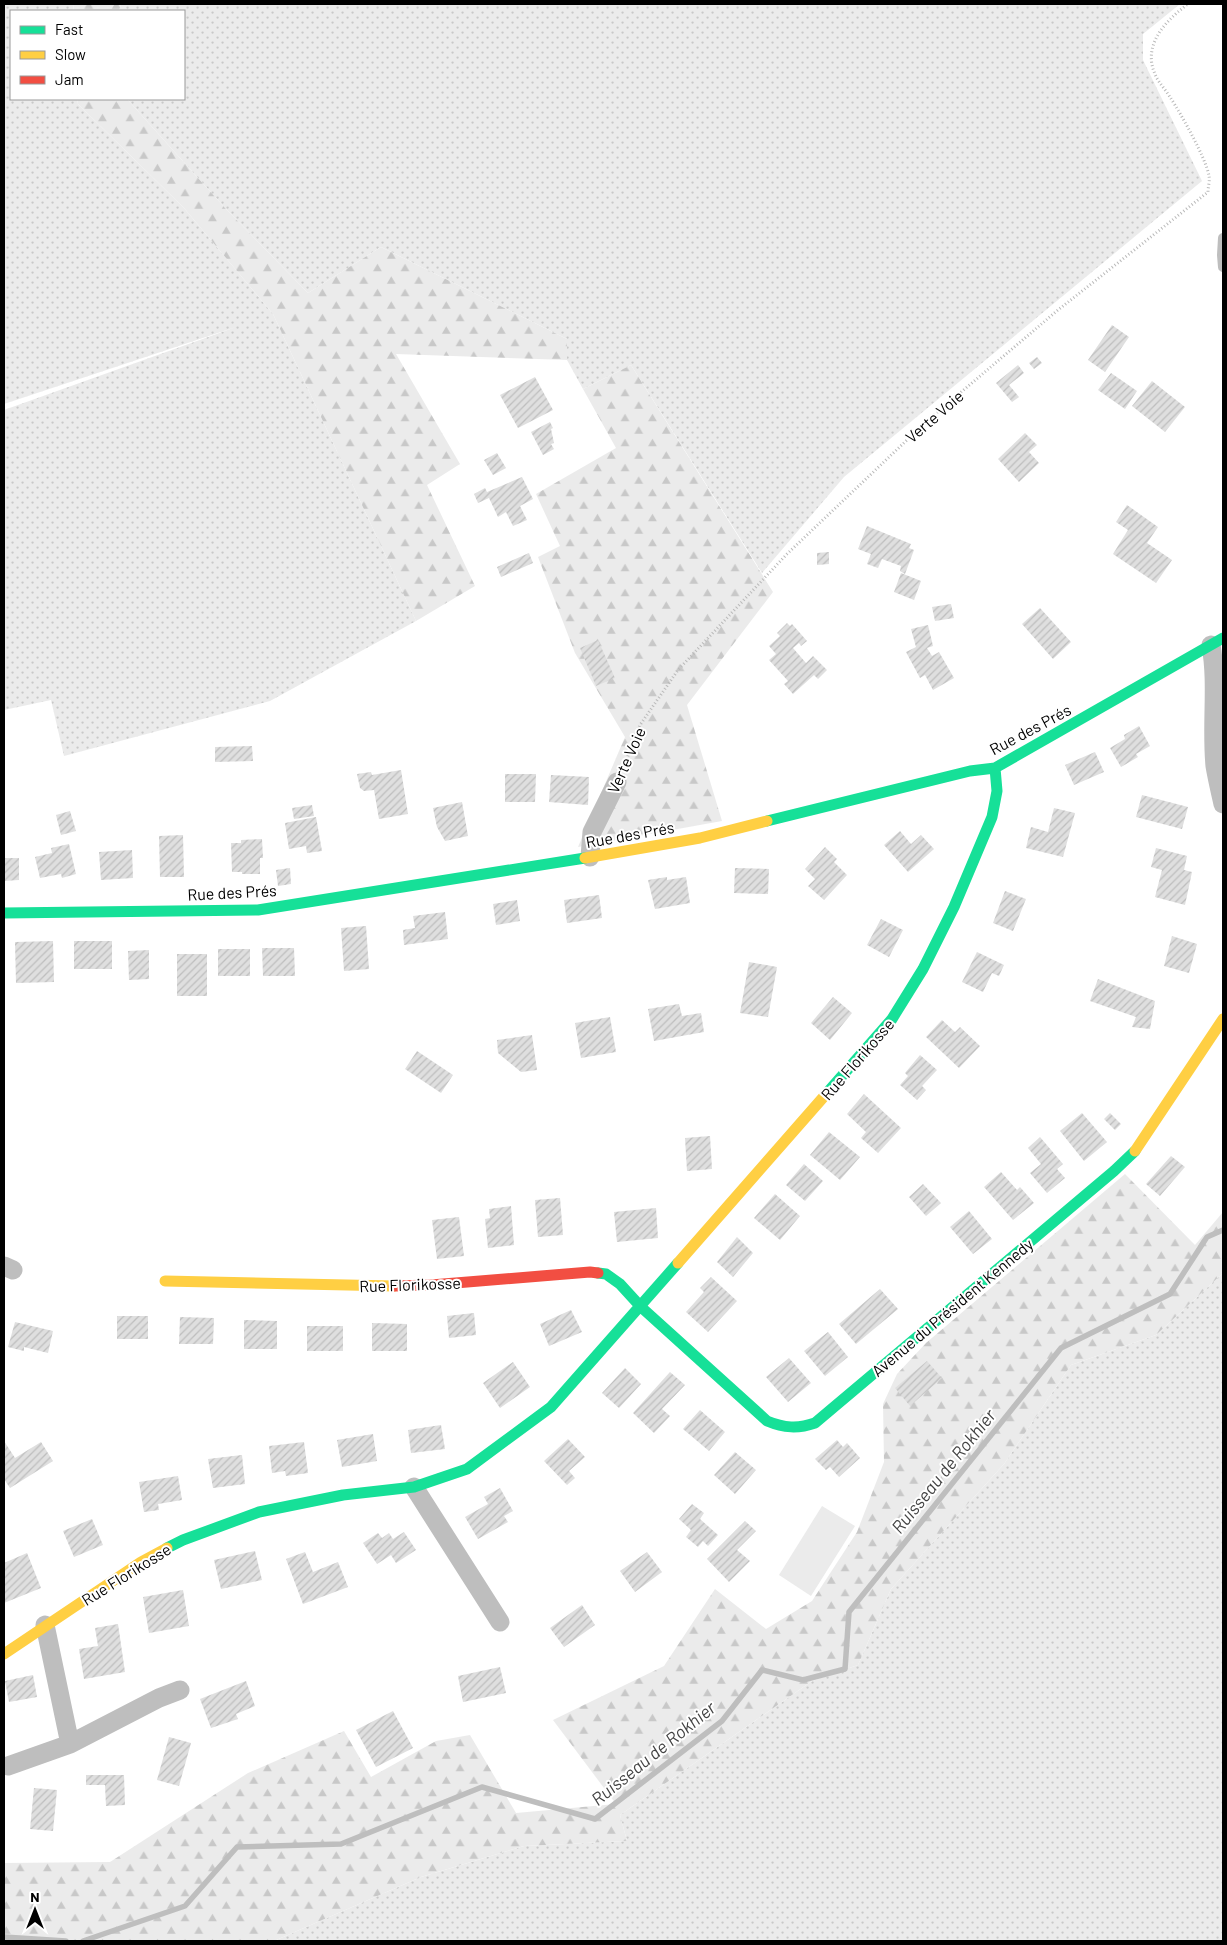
<svg xmlns="http://www.w3.org/2000/svg" width="1227" height="1945" font-family="Barlow,sans-serif">
<defs>
<pattern id="grass-dots" width="8" height="8" patternUnits="userSpaceOnUse" patternTransform="scale(1.25)"><rect width="8" height="8" fill="#ebebeb"/><path d="M2 2h.1M6 6h.1" fill="none" stroke="#c8c8c8" stroke-width="1.8" stroke-linecap="round"/></pattern>
<pattern id="forest-firs" width="22" height="20" patternUnits="userSpaceOnUse" patternTransform="scale(1.25)"><rect width="22" height="20" fill="#ebebeb"/><path d="M5 1l3.5 6h-7zM16 11l3.5 6h-7z" fill="#c8c8c8"/></pattern>
<pattern id="building-hatch" width="6" height="6" patternUnits="userSpaceOnUse" patternTransform="scale(1.25)"><rect width="6" height="6" fill="#dfdfdf"/><path d="M-1 1l2-2M0 6l6-6M5 7l2-2" fill="none" stroke="#bebebe"/></pattern>
</defs>
<rect width="100%" height="100%" fill="#fff"/>
<path fill="url(#grass-dots)" d="M4 4H74L73 11H11V99H77L78 104 184 208 273 314 416 621 270 701 64 756 51 700 4 710V410L236 327 4 404Z
M121 4H1180L1143 34V60L1202 181 844 477 762 573 631 365 583 389 567 360V339L381 247 308 293 225 208 127 99H184V11H119Z
M1223 1273V1941H274L421 1877 524 1846 627 1841 620 1815 812 1681 858 1665 891 1589 1004 1464 1071 1365 1156 1335Z"/>
<path fill="url(#forest-firs)" d="M74 4H121L119 11H73Z
M77 99H127L225 208 308 293 381 247 567 339V360L396 354 460 464 427 485 475 586 416 621 273 314 184 208 78 104Z
M631 365 773 592 687 705 722 821 578 847 625 737 575 653 538 557 560 546 536 494 616 448 583 389Z
M1125 1174 1195 1245 1223 1212V1273L1156 1335 1071 1365 1004 1464 891 1589 858 1665 812 1681 620 1815 627 1841 524 1846 421 1877 274 1941H4V1863L110 1862 248 1773 344 1731 371 1777 436 1741 470 1735 516 1813 616 1804 553 1720 664 1666 715 1589 766 1629 812 1601 857 1532 884 1462 883 1404 897 1374 926 1343Z"/>
<path fill="#ebebeb" d="M822 1506 855 1526 811 1596 779 1575Z"/>
<g fill="none" stroke-linecap="round" stroke-linejoin="round">
<path stroke="#bebebe" stroke-width="5.5" d="M4 1937 66 1941
M83 1941 185 1906 237 1847 341 1844 482 1787 595 1819 722 1721 762 1670 803 1680 845 1669 849 1612 1061 1348 1170 1294 1207 1237 1223 1230"/>
</g>
<path fill="url(#building-hatch)" d="M1112 325 1129 337 1105 372 1088 360Z
M1037 357 1042 363 1034 369 1029 363Z
M1018 365 1024 373 1009 385 1019 397 1012 402 996 383Z
M1111 373 1137 391 1125 409 1098 390Z
M535 377 553 410 518 428 500 395Z
M1152 381 1185 407 1165 432 1132 406Z
M550 422 553 428 551 429 554 443 551 444 554 449 543 455 531 432Z
M1025 433 1037 445 1029 452 1039 463 1019 482 998 459Z
M497 453 506 468 493 475 484 460Z
M522 477 533 499 520 506 527 520 513 526 506 512 498 517 489 498 478 503 474 494 485 488 487 492Z
M1127 505 1158 527 1147 543 1172 560 1156 583 1113 554 1128 530 1116 522Z
M867 526 911 544 909 548 914 550 905 574 900 571 901 566 882 559 878 568 867 564 871 554 858 549Z
M829 552V564L817 565V553Z
M529 553 533 563 501 577 497 567Z
M901 573 921 581 914 600 894 592Z
M951 604 954 618 935 621 932 607Z
M1040 608 1071 642 1053 659 1022 624Z
M787 623 790 626 792 624 807 641 801 646 799 643 793 648 806 663 813 656 827 670 818 679 814 675 793 694 784 684 788 681 769 660 776 654 769 646 780 636 777 633Z
M928 625 933 646 927 648 932 656 939 652 954 678 933 690 925 675 920 678 906 652 916 647 911 629Z
M598 640 615 678 596 686 580 648Z
M1139 726 1150 746 1136 754 1138 757 1121 767 1110 748 1125 739 1124 735Z
M252 746 253 761 215 762V747Z
M1095 752 1104 772 1074 785 1065 765Z
M401 770 408 814 379 819 374 790 364 791 360 788 357 774 371 772 372 775Z
M505 774H536L535 802H505Z
M551 775 589 777 588 805 549 802Z
M1142 795 1188 807 1182 829 1136 817Z
M462 802 468 836 445 841 437 827 433 808Z
M312 805 314 816 294 819 292 808Z
M1054 808 1075 813 1063 857 1026 848 1031 827 1048 832Z
M70 811 76 831 61 835 56 815Z
M316 817 322 851 307 853 306 846 289 849 285 823Z
M900 831 911 844 921 835 934 849 908 872 884 845Z
M183 835 184 877H160L159 836Z
M262 839 263 858H260V874H242V872H232L231 843H241V840Z
M69 844 76 874 62 878 61 874 40 878 35 857 52 853 51 848Z
M825 847 837 859 834 862 847 875 824 900 808 886 815 879 805 869Z
M1156 848 1187 856 1184 870 1192 872 1185 905 1155 897 1162 870 1151 867Z
M132 850 133 878 101 880 99 852Z
M4 858H19V880L4 881Z
M290 868 291 884 278 886 276 870Z
M735 868 769 869 768 894 734 893Z
M667 877V880L686 877 690 903 655 909 648 880Z
M1005 891 1026 899 1013 931 993 923Z
M599 895 602 918 567 923 564 900Z
M517 900 520 921 496 925 493 904Z
M445 912 448 939 404 945 403 930 415 928 413 916Z
M881 919 903 930 889 957 867 945Z
M366 926 369 969 344 971 341 928Z
M1172 936 1197 944 1189 973 1164 966Z
M53 941 54 982 16 983 15 942Z
M74 941H112V969H74Z
M262 948H294L295 976H263Z
M218 949H250V976H218Z
M149 950V979L129 980 128 951Z
M977 952 1004 965 999 976 992 973 983 992 962 982Z
M177 954H207V996H177Z
M749 962 777 967 768 1017 740 1013Z
M1098 979 1155 1001 1150 1029 1132 1027 1136 1017 1090 1001Z
M833 997 852 1013 830 1040 811 1023Z
M679 1004 682 1016 701 1013 704 1032 654 1041 648 1009Z
M610 1017 616 1052 581 1058 575 1023Z
M942 1020 955 1032 960 1027 980 1046 959 1068 926 1037Z
M532 1035 537 1070 521 1072 498 1053 497 1040Z
M417 1051 453 1075 441 1093 405 1069Z
M920 1055 937 1070 922 1086 926 1090 917 1100 900 1085 908 1076 905 1073Z
M864 1094 901 1128 878 1153 861 1138 866 1132 847 1114Z
M1082 1113 1107 1142 1084 1161 1060 1131Z
M1110 1113 1121 1124 1115 1130 1104 1119Z
M829 1132 860 1157 840 1180 810 1155Z
M710 1136 712 1169 687 1171 685 1138Z
M1040 1137 1063 1164 1057 1169 1065 1178 1047 1193 1030 1173 1041 1164 1028 1148Z
M1171 1156 1185 1167 1160 1196 1146 1184Z
M804 1164 823 1181 805 1201 786 1185Z
M1001 1172 1017 1190 1020 1187 1034 1203 1013 1220 984 1187Z
M923 1184 941 1203 926 1216 909 1197Z
M775 1194 800 1216 780 1240 754 1218Z
M560 1198 563 1235 538 1237 535 1200Z
M511 1206 514 1245 488 1248 485 1219 490 1218 489 1209Z
M656 1208 658 1238 617 1242 614 1212Z
M969 1211 992 1239 973 1254 950 1227Z
M459 1217 464 1256 437 1259 432 1220Z
M737 1237 753 1253 733 1277 717 1262Z
M711 1277 737 1301 708 1332 686 1312 704 1292 700 1288Z
M880 1289 898 1309 856 1344 839 1324Z
M571 1310 582 1332 549 1346 540 1324Z
M474 1313 476 1335 449 1338 447 1316Z
M117 1316H148V1339H117Z
M180 1317 214 1318 213 1344H179Z
M244 1320 277 1321V1349H244Z
M15 1322 53 1331 48 1353 24 1347V1351L8 1347Z
M372 1323 407 1324V1351H372Z
M307 1326H343V1351H307Z
M828 1332 848 1357 825 1376 804 1351Z
M789 1358 811 1383 788 1402 766 1377Z
M927 1361 942 1378 910 1406 895 1388Z
M513 1362 530 1387 500 1408 483 1383Z
M625 1368 641 1384 619 1408 602 1393Z
M670 1372 685 1385 662 1409 670 1416 654 1433 633 1413Z
M700 1410 725 1432 709 1451 683 1429Z
M441 1425 445 1449 411 1453 408 1430Z
M373 1434 377 1461 342 1467 337 1440Z
M568 1439 585 1457 569 1471 575 1478 567 1485 544 1461Z
M837 1440 843 1447 847 1443 860 1458 839 1477 830 1467 826 1470 815 1459Z
M4 1441 15 1458 41 1442 53 1461 10 1488 4 1479Z
M304 1442 308 1473 286 1476 285 1471 272 1473 269 1446Z
M735 1452 756 1470 735 1494 714 1475Z
M242 1455 245 1484 213 1488 208 1459Z
M178 1476 182 1500 158 1504 159 1510 144 1512 139 1482Z
M500 1488 513 1511 504 1516 508 1522 478 1539 465 1517 488 1504 484 1497Z
M692 1504 704 1513 700 1519 718 1535 708 1546 703 1541 698 1547 686 1537 691 1530 679 1519Z
M92 1519 103 1545 74 1557 63 1531Z
M745 1521 756 1531 737 1550 750 1561 729 1582 707 1559Z
M404 1532 416 1550 396 1563 391 1555 377 1564 363 1543 378 1533 382 1538 389 1533 393 1539Z
M255 1551 262 1580 221 1589 214 1560Z
M305 1552 313 1572 338 1562 348 1587 303 1604 286 1559Z
M647 1552 662 1572 635 1592 620 1571Z
M27 1553 41 1588 4 1603V1563Z
M183 1590 189 1626 149 1633 143 1597Z
M582 1605 595 1625 564 1647 550 1628Z
M118 1624 125 1672 84 1679 79 1649 98 1646 95 1628Z
M500 1667 506 1693 463 1702 458 1676Z
M33 1675 37 1697 9 1702 5 1681Z
M246 1681 255 1706 236 1714 238 1719 211 1728 200 1699Z
M393 1711 413 1748 376 1767 356 1730Z
M169 1737 191 1743 179 1786 157 1780Z
M86 1775H124L125 1805 106 1806 105 1785H86Z
M34 1788 57 1790 53 1831 30 1829Z"/>
<g fill="none" stroke-linecap="round" stroke-linejoin="round">
<path stroke="#b9b9b9" stroke-width="3" stroke-dasharray="1 2.5" stroke-linecap="butt" d="M624 766 640 725 678 670 787 554 927 421 1058 310 1208 192C1208 187 1210 181 1209 176 1206 158 1181 114 1170 97 1165 89 1158 82 1155 74 1142 45 1166 20 1188 4"/>
<path stroke="#bebebe" stroke-width="10" d="M1223 238 1222 255 1223 267"/>
<path stroke="#bebebe" stroke-width="19" d="M1211 645C1218 685 1211 725 1215 766 1217 778 1220 791 1223 804
M590 857 592 832 617 782
M4 1266 13 1270
M414 1487 500 1622
M45 1625 70 1744
M8 1766 70 1744 159 1698 180 1690"/>
<path stroke="#16e098" stroke-width="11" d="M767 821 970 771 995 768 1223 638
M4 913 258 910 585 858
M827 1093 892 1019 923 969 954 907 992 817 997 791 995 768
M598 1273 606 1274 620 1284 641 1307 767 1421C784 1428 798 1429 815 1423L1114 1171 1135 1151
M167 1548 183 1540 259 1512 343 1495 414 1487 467 1469 551 1407 678 1263"/>
<path stroke="#ffcf43" stroke-width="11" d="M585 858 700 838 767 821
M1135 1151 1223 1019
M678 1263 827 1093
M165 1281 394 1286
M4 1654 141 1562 167 1548"/>
<path stroke="#f24e42" stroke-width="11" d="M394 1286 431 1285 590 1272 598 1273"/>
</g>
<g text-anchor="middle" dominant-baseline="central" stroke-width="4" stroke-linejoin="round" paint-order="stroke">
<g font-size="16" fill="#000" stroke="#fff">
<text transform="translate(934 416) rotate(-41)">Verte Voie</text>
<text transform="translate(1030 729) rotate(-28)">Rue des Prés</text>
<text transform="translate(626 760) rotate(-66)">Verte Voie</text>
<text transform="translate(630 834) rotate(-10)">Rue des Prés</text>
<text transform="translate(232 892) rotate(-3)">Rue des Prés</text>
<text transform="translate(857 1059) rotate(-49)">Rue Florikosse</text>
<text transform="translate(410 1284) rotate(-2)">Rue Florikosse</text>
<text transform="translate(952 1307) rotate(-40)">Avenue du Président Kennedy</text>
<text transform="translate(126 1574) rotate(-32)">Rue Florikosse</text>
</g>
<g font-size="18" font-style="italic" fill="#434343" stroke="#fff">
<text transform="translate(943 1471) rotate(-51)">Ruisseau de Rokhier</text>
<text transform="translate(653 1753) rotate(-39)">Ruisseau de Rokhier</text>
</g>
</g>
<rect width="1227" height="1945" fill="none" stroke="#000000" stroke-width="10"/>
<rect x="10" y="10" width="175" height="90" fill="#ffffff" stroke="#999999"/>
<rect x="20" y="26" width="25" height="8" fill="#16e098" stroke="#999999"/>
<text x="55" y="35" font-size="15" fill="#000000">Fast</text>
<rect x="20" y="51" width="25" height="8" fill="#ffcf43" stroke="#999999"/>
<text x="55" y="60" font-size="15" fill="#000000">Slow</text>
<rect x="20" y="76" width="25" height="8" fill="#f24e42" stroke="#999999"/>
<text x="55" y="85" font-size="15" fill="#000000">Jam</text>
<g transform="translate(35 1910)" stroke="#ffffff" stroke-width="4" paint-order="stroke">
<path d="M0-4L9 19L0 12L-9 19Z" fill="#000000"/>
<text y="-8" font-size="14" font-weight="bold" text-anchor="middle" fill="#000000">N</text>
</g>
</svg>
